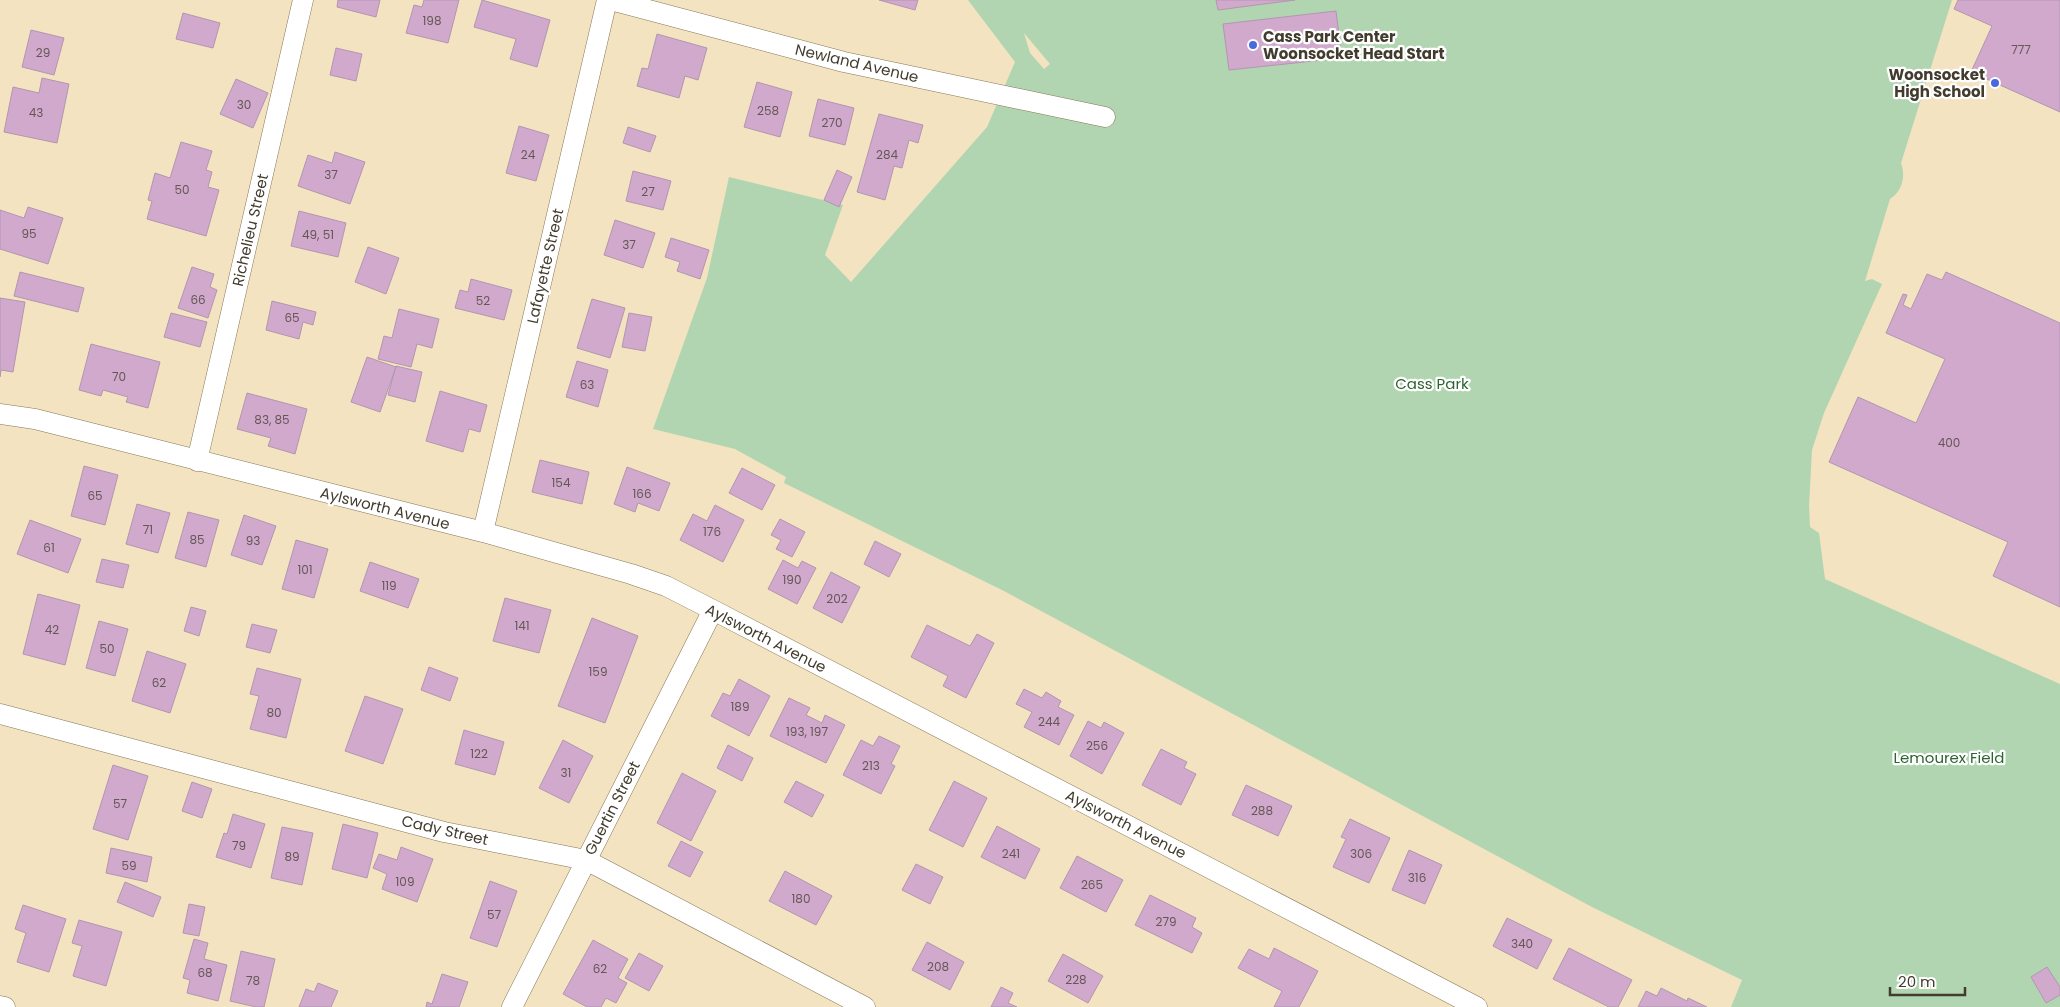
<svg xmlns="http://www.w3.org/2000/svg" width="2060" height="1007" font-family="Poppins,sans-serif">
<rect width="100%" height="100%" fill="#f3e3c0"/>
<path fill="#b1d5b1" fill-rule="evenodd" d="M968 0H1952L1901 163C1906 177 1902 191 1890 199L1865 281 1872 279 1882 284 1824 413 1812 450 1809 506 1810 527 1819 533 1825 579 2060 684V1007H1731L1742 980 1592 907 1004 591 784 483 786 477 735 449 653 429 707 278 729 177 843 205 825 255 851 282 987 127 1015 62ZM1024 33 1050 64 1044 69 1030 53Z"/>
<path fill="#d0a9cd" stroke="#b296b0" d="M338 0H380L376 17 337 7Z
M424 0H459L448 43 406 33 414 5 422 7Z
M482 0 550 20 537 67 510 59 516 39 474 27Z
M879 0H918L915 10Z
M1216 0H1295L1218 10Z
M1958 0H2060V112L1971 72 1992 26 1954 9Z
M1336 11 1342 58 1229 70 1223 24Z
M183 13 220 23 213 48 176 39Z
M31 30 64 38 54 75 22 67Z
M657 34 707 48 698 80 685 76 679 98 637 86 642 68 648 69Z
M336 48 362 54 356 81 330 75Z
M42 78 69 84 57 143 4 132 13 87 39 93Z
M236 79 268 93 253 128 220 114Z
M757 82 792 92 780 137 744 127Z
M818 99 854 108 845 145 809 136Z
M879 114 923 125 918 143 909 140 902 168 894 166 885 200 857 192Z
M519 126 549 135 536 181 506 173Z
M628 127 656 136 650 152 623 143Z
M181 142 212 151 206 170 212 172 208 187 219 190 206 236 147 219 152 201 148 200 155 173 170 178Z
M335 152 365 162 350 204 298 186 308 155 332 163Z
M837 170 852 177 839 207 824 200Z
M633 171 671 181 663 210 626 201Z
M28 207 63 218 48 264 0 249V210L24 218Z
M299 211 346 223 338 257 291 246Z
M615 220 655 233 643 268 604 255Z
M671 238 709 250 700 279 677 271 680 262 665 257Z
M368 247 399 258 386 294 355 282Z
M192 267 214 274 210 287 217 290 208 318 178 308Z
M20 272 84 288 78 312 14 296Z
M1946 272 2060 323V607L1993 576 2008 542 1829 462 1858 397 1916 423 1945 359 1886 333 1903 294 1907 295 1903 305 1911 309 1927 274 1942 280Z
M471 279 512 290 504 320 455 308 460 290 468 292Z
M0 298 25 302 13 372 1 370 0 377Z
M592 299 625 308 610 358 577 348Z
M272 301 316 312 313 325 303 322 299 339 266 330Z
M399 309 439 319 432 348 417 344 411 367 378 359 384 336 392 338Z
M171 313 207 322 200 347 164 337Z
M629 313 652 317 645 351 622 347Z
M91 344 160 362 148 408 126 402 128 397 103 390 101 396 79 390Z
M367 357 396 367 380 412 351 402Z
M577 361 608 370 598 407 566 397Z
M396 366 422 372 415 402 388 395Z
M440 391 487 405 480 432 469 429 463 452 426 441Z
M247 393 307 409 295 454 268 446 271 438 237 429Z
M540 460 589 472 582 504 532 492Z
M84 466 118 475 105 525 71 516Z
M627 467 670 483 659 511 638 503 635 512 614 504Z
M742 468 775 485 762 510 729 493Z
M137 504 170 513 158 553 126 544Z
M715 505 744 520 723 562 680 540 693 514 707 521Z
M188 512 219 520 206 567 175 558Z
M244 515 276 526 262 565 231 555Z
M780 519 805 532 792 557 776 549 781 540 771 535Z
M30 520 81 539 68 573 17 554Z
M296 540 328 549 314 598 282 589Z
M875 541 901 554 889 577 864 564Z
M102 559 129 565 123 588 96 582Z
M783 560 798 568 802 561 816 568 797 604 768 589Z
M370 562 419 579 408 608 360 591Z
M831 572 860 587 842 623 813 608Z
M38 594 80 605 65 665 23 654Z
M505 598 551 610 539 653 493 641Z
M191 607 206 611 199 636 184 631Z
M592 618 638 636 605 723 558 706Z
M99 621 128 629 115 676 86 668Z
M252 624 277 630 270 653 246 647Z
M927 625 970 646 977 634 994 643 966 698 943 686 948 676 911 657Z
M147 651 186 664 170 713 132 701Z
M429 667 458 678 450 701 421 690Z
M257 668 301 679 286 738 250 729 259 696 250 694Z
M739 679 770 696 749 736 711 716 723 693 730 696Z
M1024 689 1042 698 1046 692 1061 701 1058 707 1074 715 1059 745 1024 727 1032 712 1016 704Z
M365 696 403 709 383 764 345 751Z
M789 698 810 708 806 715 822 723 825 715 845 725 826 763 770 736Z
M1088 721 1101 728 1104 722 1124 733 1102 774 1070 756Z
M464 730 504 742 495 775 455 764Z
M879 736 900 746 891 764 895 766 881 794 843 775 861 740 873 746Z
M563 740 593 756 569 803 539 788Z
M728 745 753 758 742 781 717 768Z
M1161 749 1187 762 1184 768 1196 774 1181 805 1142 785Z
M113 765 148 776 128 840 93 829Z
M682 773 716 791 691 841 657 823Z
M796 781 824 795 812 817 784 802Z
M954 781 987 798 963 847 929 830Z
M192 782 212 789 202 818 182 811Z
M1246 785 1292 806 1278 836 1232 815Z
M233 814 265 824 251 868 216 857 224 833 227 834Z
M1350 819 1390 838 1369 883 1333 867 1346 839 1341 837Z
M343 824 378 833 367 878 332 869Z
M997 826 1040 849 1025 879 981 857Z
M282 827 313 833 302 885 271 878Z
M681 841 703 852 690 877 668 866Z
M401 847 433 859 417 902 382 889 387 874 373 868 379 854 397 860Z
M111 848 152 857 147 882 106 873Z
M1409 850 1442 865 1425 904 1392 890Z
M1077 856 1123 880 1106 912 1060 888Z
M916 864 943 877 930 904 902 890Z
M785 871 832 896 816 925 769 901Z
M490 881 517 891 497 947 470 938Z
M125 882 161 897 153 917 117 902Z
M1150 895 1196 918 1192 927 1202 933 1192 953 1135 925Z
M189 904 205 907 199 936 183 933Z
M23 905 66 919 49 972 17 962 26 933 15 929Z
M1507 918 1552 940 1537 969 1493 946Z
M79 920 122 932 106 986 73 976 82 946 72 943Z
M194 939 208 943 204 959 227 965 218 1001 187 993 190 980 183 978Z
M593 940 628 959 618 978 627 983 616 1003 606 998 601 1007H587L563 994Z
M927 942 964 962 950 990 912 970Z
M1274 948 1318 971 1299 1007H1274L1282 991 1238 968 1249 949 1269 959Z
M1569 948 1632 980 1618 1007H1609L1553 979Z
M241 951 275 959 264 1007H256L230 1001Z
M639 953 663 966 649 991 625 978Z
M1063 954 1103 976 1088 1003 1048 981Z
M2047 967 2060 987V995L2046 1003 2031 977Z
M442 974 468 982 459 1007H426L427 1002 432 1004Z
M318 983 338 991 331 1007H299L306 989 314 992Z
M1001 987 1013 993 1008 1003 1017 1007H991Z
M1661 988 1687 1001 1688 998 1707 1007H1638L1646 991 1657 996Z"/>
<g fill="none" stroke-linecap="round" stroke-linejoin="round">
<g stroke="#867757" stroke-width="21">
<path id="street" d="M611 0 844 62 1105 117
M0 414 35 419 483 532 631 574 666 586 713 610 1477 1007
M197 461 303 0
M483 532 607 0
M0 714 444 832 586 860 865 1007
M0 1006 5 1007
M512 1007 713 610"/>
</g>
<use href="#street" stroke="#fff" stroke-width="20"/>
</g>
<g fill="#4969dd" stroke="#fff" stroke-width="2">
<circle cx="1253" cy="45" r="5"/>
<circle cx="1995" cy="83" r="5"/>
</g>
<g text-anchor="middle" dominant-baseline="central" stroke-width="4.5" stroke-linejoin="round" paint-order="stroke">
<g font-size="12" fill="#665756">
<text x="432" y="20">198</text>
<text x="2021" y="49">777</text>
<text x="43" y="52">29</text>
<text x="244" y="104">30</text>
<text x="768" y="110">258</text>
<text x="36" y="112">43</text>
<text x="832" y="122">270</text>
<text x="528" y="154">24</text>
<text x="887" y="154">284</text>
<text x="331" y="174">37</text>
<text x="182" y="189">50</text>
<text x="648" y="191">27</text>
<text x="29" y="233">95</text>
<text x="318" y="234">49, 51</text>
<text x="629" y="244">37</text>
<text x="198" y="299">66</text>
<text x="483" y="300">52</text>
<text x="292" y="317">65</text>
<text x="119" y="376">70</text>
<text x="587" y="384">63</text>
<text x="272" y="419">83, 85</text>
<text x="1949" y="442">400</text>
<text x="561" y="482">154</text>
<text x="642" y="493">166</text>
<text x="95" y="495">65</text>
<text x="148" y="529">71</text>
<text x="712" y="531">176</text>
<text x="197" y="539">85</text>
<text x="253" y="540">93</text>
<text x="49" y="547">61</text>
<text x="305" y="569">101</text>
<text x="792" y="579">190</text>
<text x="389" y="585">119</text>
<text x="837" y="598">202</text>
<text x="522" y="625">141</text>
<text x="52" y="629">42</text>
<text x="107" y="648">50</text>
<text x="598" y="671">159</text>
<text x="159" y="682">62</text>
<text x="740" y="706">189</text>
<text x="274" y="712">80</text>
<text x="1049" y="721">244</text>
<text x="807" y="731">193, 197</text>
<text x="1097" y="745">256</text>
<text x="479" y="753">122</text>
<text x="871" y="765">213</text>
<text x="566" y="772">31</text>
<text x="120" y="803">57</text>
<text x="1262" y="810">288</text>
<text x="239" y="845">79</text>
<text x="1011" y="853">241</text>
<text x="1361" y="853">306</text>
<text x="292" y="856">89</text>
<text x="129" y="865">59</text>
<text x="1417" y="877">316</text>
<text x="405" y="881">109</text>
<text x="1092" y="884">265</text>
<text x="801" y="898">180</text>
<text x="494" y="914">57</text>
<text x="1166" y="921">279</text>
<text x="1522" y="943">340</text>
<text x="938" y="966">208</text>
<text x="600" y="968">62</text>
<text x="205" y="972">68</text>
<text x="1076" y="979">228</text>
<text x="253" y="980">78</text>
</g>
<g font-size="15" font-weight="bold" fill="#423c2e" stroke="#fff" text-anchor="start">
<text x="1263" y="36">Cass Park Center<tspan x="1263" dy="17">Woonsocket Head Start</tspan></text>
<text x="1985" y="74" text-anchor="end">Woonsocket<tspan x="1985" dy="17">High School</tspan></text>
</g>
<g font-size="15" fill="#423c2e" stroke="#fff">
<text transform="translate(857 63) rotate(13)">Newland Avenue</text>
<text transform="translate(250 230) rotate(-77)">Richelieu Street</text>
<text transform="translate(545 266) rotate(-77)">Lafayette Street</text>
<text transform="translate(385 508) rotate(14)">Aylsworth Avenue</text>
<text transform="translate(766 638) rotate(27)">Aylsworth Avenue</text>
<text transform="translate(612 808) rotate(-63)">Guertin Street</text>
<text transform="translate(1126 824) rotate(27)">Aylsworth Avenue</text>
<text transform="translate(445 830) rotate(13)">Cady Street</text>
</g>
<g font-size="15" fill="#2e6332" stroke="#fff">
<text x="1432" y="383">Cass Park</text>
<text x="1949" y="757">Lemourex Field</text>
</g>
</g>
<path d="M1890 987v8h75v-8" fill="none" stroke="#423c2e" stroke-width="2.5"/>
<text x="1898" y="987" font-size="15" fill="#423c2e" stroke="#ffffff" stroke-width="4" paint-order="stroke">20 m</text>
</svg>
